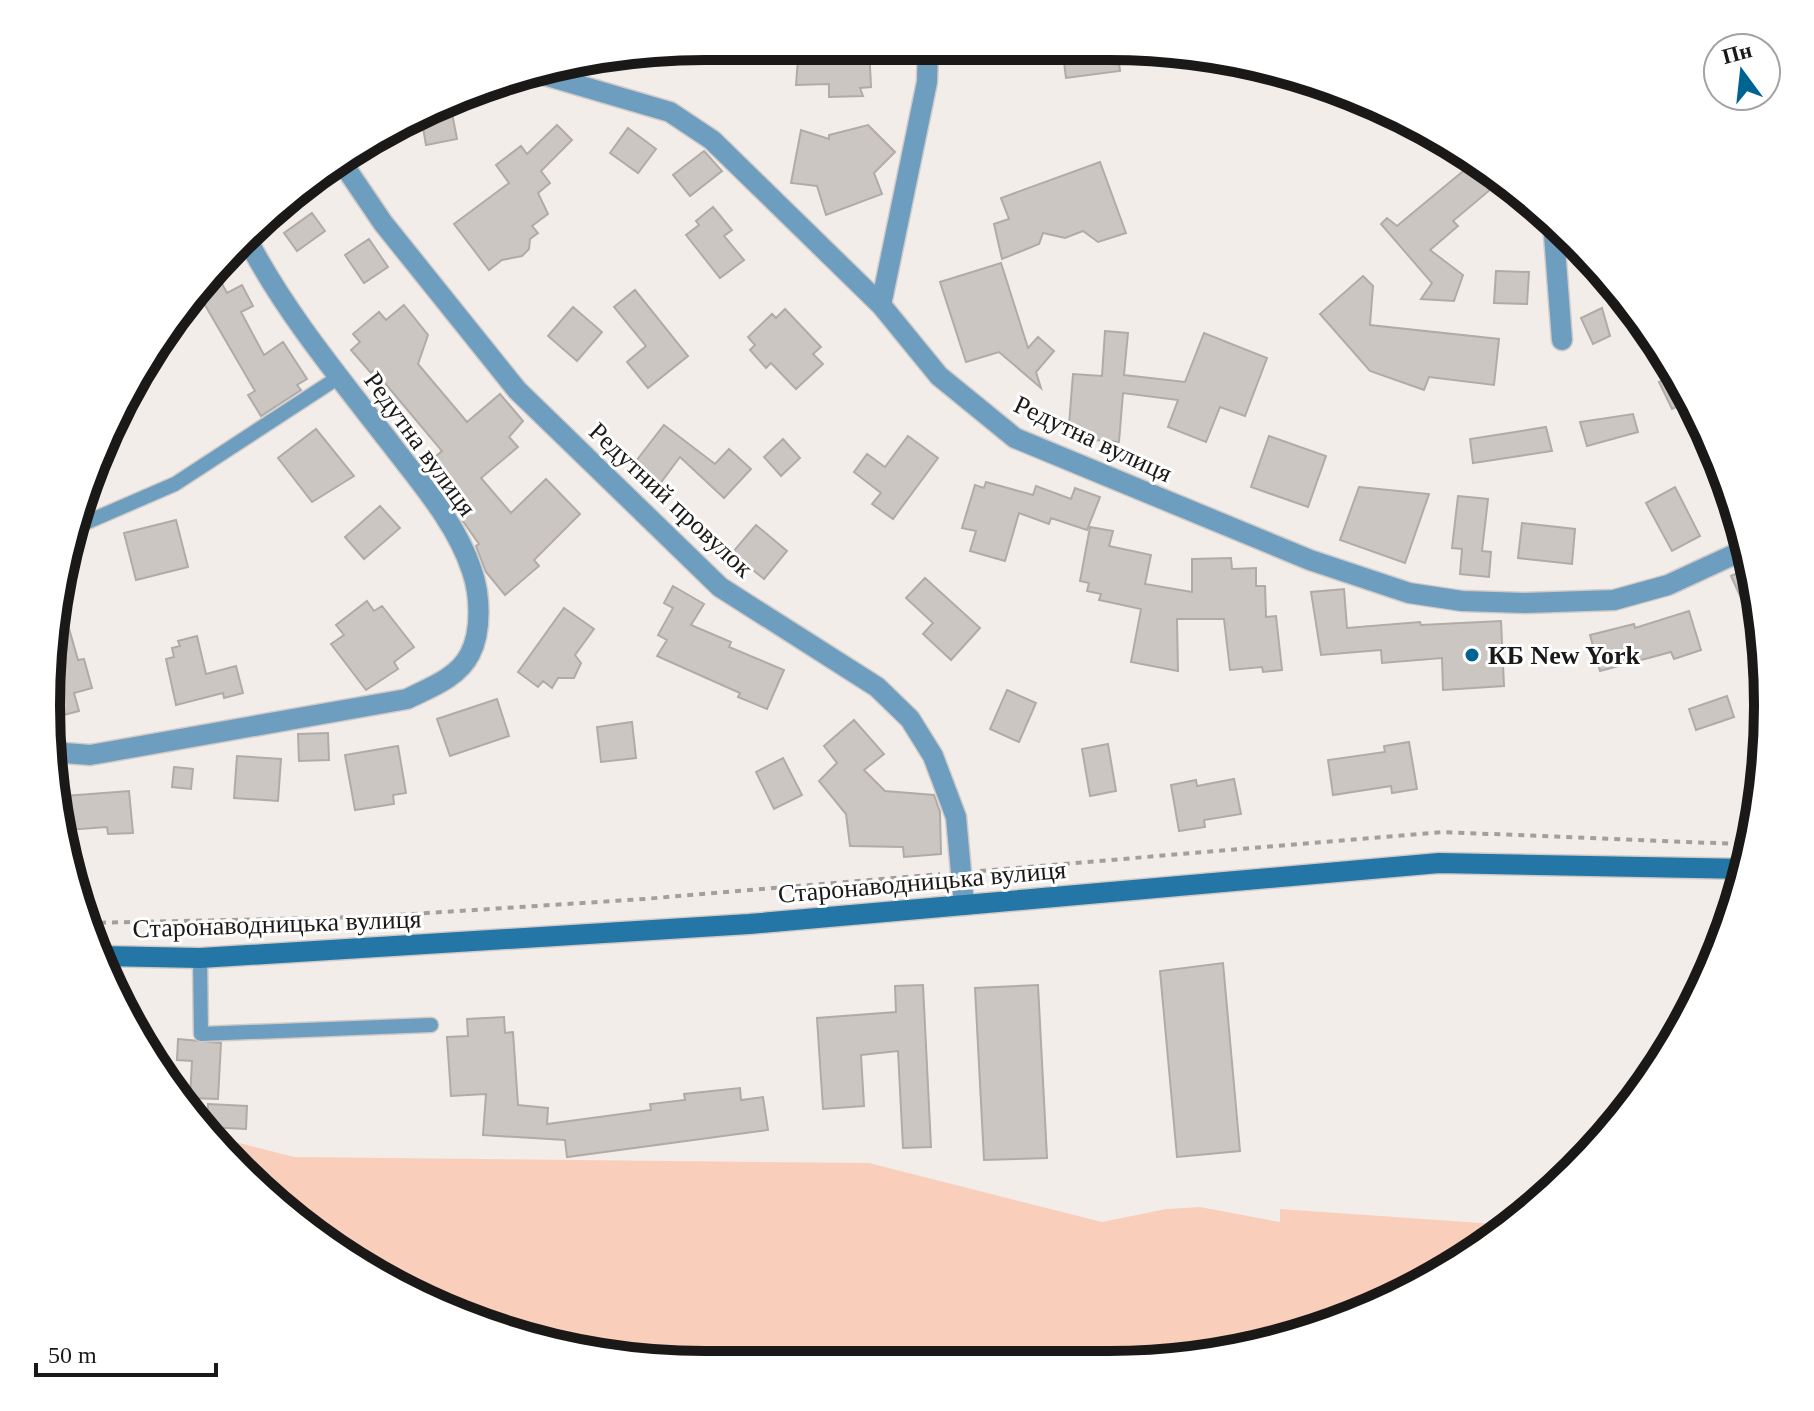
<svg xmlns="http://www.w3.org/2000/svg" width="1814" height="1411" font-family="'Times New Roman',serif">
<rect width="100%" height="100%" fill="#f3edea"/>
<path fill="#f9cfbc" d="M212 1136 294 1157 869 1163 1102 1222 1166 1209 1200 1207 1280 1222V1209L1510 1225 1439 1276 1320 1330 1152 1364 705 1365 577 1352 454 1315 339 1254 239 1172Z"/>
<path fill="#ccc6c3" stroke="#b1aba8" stroke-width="2" d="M799 46H869L871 87 860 88 863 96 829 97V84L796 85Z
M1062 47H1117L1120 71 1066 78Z
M450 103 457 139 426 145 421 116Z
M557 125 572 140 541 171 550 183 538 193 548 214 532 226 538 233 530 239 529 249 522 256 502 260 489 270 454 224 509 183 496 165 521 146 527 154Z
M868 125 895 152 874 173 882 194 826 215 817 186 791 183 801 130 829 139V135Z
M628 128 656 149 638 173 610 153Z
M704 151 722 171 690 196 673 175Z
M1100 162 1126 233 1098 242 1083 231 1065 238 1043 233 1039 244 1002 259 994 224 1009 219 1001 198Z
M1473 163 1496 175 1491 189 1453 221 1458 226 1430 250 1463 275 1454 301 1421 299 1432 283 1381 224 1387 218 1397 226Z
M713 207 732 230 724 236 744 260 720 278 686 235 699 225 696 221Z
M312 213 325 231 297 251 284 233Z
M369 239 388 267 364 283 345 255Z
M1001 263 1028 348 1038 337 1054 351 1036 372 1041 388 999 352 966 362 940 282Z
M215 271 227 293 242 285 253 306 241 312 264 355 283 342 307 379 297 385 301 390 261 416 248 395 255 391 198 293Z
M1496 271 1529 272 1527 304 1494 303Z
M1363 276 1373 286 1370 325 1499 339 1494 385 1429 377 1424 390 1370 371 1320 314Z
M635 290 688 356 648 388 627 362 646 346 614 307Z
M404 305 428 335 418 364 467 422 500 394 523 421 509 437 518 447 481 478 511 513 546 479 580 514 534 560 539 566 505 595 486 572 476 546 479 544 424 466 442 451 374 370 371 373 351 350 360 342 353 334 379 312 386 320Z
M573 307 602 332 577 361 548 336Z
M1602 308 1610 336 1593 344 1581 318Z
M785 309 821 347 813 354 823 364 796 389 771 363 766 368 750 350 755 345 748 337 772 314 776 318Z
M1105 331 1128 333 1124 375 1185 382 1204 333 1267 358 1245 416 1220 407 1206 442 1168 427 1178 400 1123 393 1119 442 1068 438 1073 374 1102 376Z
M1678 373 1691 400 1672 409 1659 382Z
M1633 414 1638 432 1587 446 1580 422Z
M664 425 715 464 729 449 751 469 724 498 680 457 659 485 633 465Z
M1546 427 1552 451 1473 463 1470 439Z
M316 429 354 476 312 502 278 458Z
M908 436 938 458 893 519 872 504 881 493 854 472 867 454 885 467Z
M1269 436 1326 456 1308 507 1251 487Z
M783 439 800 458 781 476 764 457Z
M986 482 1033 495 1036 486 1071 499 1075 488 1100 497 1087 530 1051 518 1049 524 1019 513 1005 561 970 551 976 531 962 528 975 485 984 488Z
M1359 487 1429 494 1405 563 1340 540Z
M1675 487 1700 536 1672 551 1646 503Z
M1458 496 1488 499 1482 551 1491 552 1489 577 1460 574 1462 549 1452 548Z
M380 506 400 528 364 559 345 537Z
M176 520 188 567 136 580 124 533Z
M1522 523 1575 529 1572 564 1518 558Z
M756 525 787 551 764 579 732 553Z
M1090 527 1113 531 1109 546 1151 555 1145 584 1192 592V559L1231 558 1232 569 1256 568V586H1265L1266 617 1276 616 1282 670 1263 672 1262 667 1230 670 1224 619H1177L1178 671 1131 662 1141 609 1099 600 1101 594 1087 591 1089 583 1080 581Z
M1750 567 1762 619 1763 628 1756 631 1731 576Z
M925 578 980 628 951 660 923 634 933 623 906 598Z
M673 586 704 604 691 625 731 642 729 647 784 670 767 709 738 697 740 693 657 656 667 640 658 635 673 608 664 603Z
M1344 589 1347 628 1420 622 1421 625 1501 621 1504 686 1443 690 1442 658 1382 663 1381 650 1321 655 1311 592Z
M60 597 78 660 84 659 92 688 74 693 79 711 48 719 46 706Z
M367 601 374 611 382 606 414 647 394 662 398 669 366 690 331 644 344 635 336 625Z
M564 608 594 629 575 655 581 663 574 678H558L552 688 543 681 538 687 518 672Z
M1689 611 1701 650 1674 659 1671 652 1600 671 1590 635 1634 624 1635 628Z
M197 636 206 674 236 666 243 693 224 698 223 693 176 705 166 659 174 657 172 648 180 646 178 641Z
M1007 690 1036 703 1019 742 990 729Z
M1727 696 1734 717 1696 730 1689 709Z
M497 699 509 736 450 756 437 719Z
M854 720 884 754 864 770 885 791 934 795 940 812 941 854 904 857 903 847 850 846 846 814 819 781 837 763 824 746Z
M632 722 636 758 601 762 597 727Z
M328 733 329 760 299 761 298 734Z
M1409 742 1417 789 1392 793 1391 786 1333 795 1328 760 1385 752 1384 746Z
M1108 744 1116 791 1090 796 1082 749Z
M398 746 406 793 393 795 394 804 355 810 345 755Z
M237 756 281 759 278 801 234 798Z
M783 758 802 795 774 809 756 772Z
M174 767 193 769 191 789 172 787Z
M1234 779 1241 814 1204 820 1205 827 1179 831 1171 785 1196 780 1197 786Z
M129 791 133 833 108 834 107 827 67 830 65 796Z
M1223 963 1240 1151 1177 1157 1160 971Z
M923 985 931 1147 903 1148 898 1051 861 1055 864 1106 823 1109 817 1018 896 1012 895 986Z
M1038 985 1047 1158 984 1160 975 988Z
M504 1017 505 1033 513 1032 518 1105 548 1108 547 1124 651 1110 650 1104 685 1100 684 1094 740 1088 741 1100 763 1097 768 1130 567 1157 565 1140 483 1135 486 1094 451 1096 447 1037 468 1036 467 1019Z
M178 1039 221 1043 218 1099 190 1098 192 1061 177 1060Z
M208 1104 247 1106 246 1129 207 1127Z"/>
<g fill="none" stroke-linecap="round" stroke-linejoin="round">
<g stroke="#d0cbc8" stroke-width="17">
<path id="lane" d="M78 526 175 484 339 377
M200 958 201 1034 431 1025"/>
</g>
<g stroke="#d0cbc8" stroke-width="23">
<path id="street" d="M523 73H537L670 112 712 140 881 305 939 376 1015 438 1310 560 1409 593 1462 601 1525 603 1614 600 1668 585 1746 549
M341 161 383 223 517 390 720 587 877 687 910 719 933 756 956 817 964 905
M1553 222 1562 340
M881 305 927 82 928 47
M52 752 90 755 407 699C429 688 458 678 470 654 482 631 480 594 472 571 457 524 420 482 391 444 339 377 283 310 245 235"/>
</g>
<g stroke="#d0cbc8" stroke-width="23">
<path id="secondary" d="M102 956 200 958 749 924 1439 863 1747 869"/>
</g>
<path stroke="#a49f9d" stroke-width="4" stroke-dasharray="6 6" stroke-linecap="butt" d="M980 871 1442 832 1738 844
M88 923 366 917 644 899 940 874"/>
<use href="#lane" stroke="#6e9ebf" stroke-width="14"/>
<use href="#street" stroke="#6e9ebf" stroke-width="20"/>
<use href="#secondary" stroke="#2376a6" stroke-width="20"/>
</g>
<circle fill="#006493" stroke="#fff" stroke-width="3" cx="1472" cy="655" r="8"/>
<g text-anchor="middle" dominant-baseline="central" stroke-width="6" stroke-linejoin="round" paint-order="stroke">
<g font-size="26" fill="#1b1918" stroke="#fff">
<text transform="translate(1093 439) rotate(25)">Редутна вулиця</text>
<text transform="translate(420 444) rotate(54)">Редутна вулиця</text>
<text transform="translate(671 500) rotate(43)">Редутний провулок</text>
<text transform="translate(922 882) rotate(-5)">Старонаводницька вулиця</text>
<text transform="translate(277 924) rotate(-2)">Старонаводницька вулиця</text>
</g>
<g font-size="26" font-weight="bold" fill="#1b1918" stroke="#fff" text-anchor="start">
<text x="1488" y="655">КБ New York</text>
</g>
</g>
<path d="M0 0H1814V1411H0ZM705 60H1109A645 645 0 0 1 1754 705V706A645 645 0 0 1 1109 1351H705A645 645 0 0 1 60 706V705A645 645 0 0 1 705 60Z" fill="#fff" fill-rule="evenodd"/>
<path fill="none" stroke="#1b1918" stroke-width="10" d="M705 60H1109A645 645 0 0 1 1754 705V706A645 645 0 0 1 1109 1351H705A645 645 0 0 1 60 706V705A645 645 0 0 1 705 60Z"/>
<g transform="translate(1742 72) rotate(345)"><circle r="38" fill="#ffffff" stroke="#a4a3a3" stroke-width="2"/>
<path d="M0-6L14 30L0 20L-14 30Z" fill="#006493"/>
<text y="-12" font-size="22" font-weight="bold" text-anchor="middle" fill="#1b1918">Пн</text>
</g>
<path d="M36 1363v12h180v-12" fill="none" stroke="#1b1918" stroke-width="4"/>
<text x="48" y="1363" font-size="24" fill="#1b1918" stroke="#ffffff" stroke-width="6" paint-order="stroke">50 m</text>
</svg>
